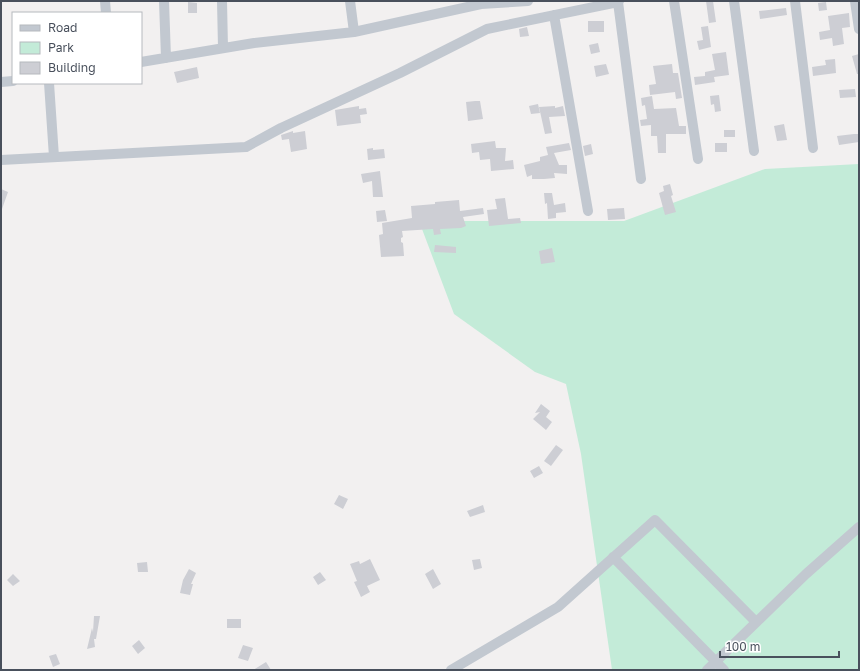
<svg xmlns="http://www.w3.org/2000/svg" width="860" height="671" font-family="'Golos Text',sans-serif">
<rect width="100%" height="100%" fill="#f2f0f0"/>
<path fill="#c3ebd8" d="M859 164V670H612L581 454 566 384 535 372 454 314 419 221H624L765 169Z"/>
<path fill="#cdced4" d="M706 1H713L716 22 709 23Z
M188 2 197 3V13H188Z
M826 2 827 10 819 11 818 3Z
M786 8 787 15 760 19 759 11Z
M849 13 850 27 842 28 844 44 833 46 832 38 820 40 819 32 830 30 828 16Z
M588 21H604V32H588Z
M708 26 711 47 699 50 697 41 703 40 701 27Z
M527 27 529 36 520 37 519 29Z
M598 43 600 52 591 54 589 45Z
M726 52 729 75 714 77 715 82 695 85 694 77 705 76V72L715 70 712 54Z
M859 54V74H857L852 56Z
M835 59 836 73 813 76 812 67 826 65 825 60Z
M606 64 609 74 596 77 594 66Z
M672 64 673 73H678L682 98 676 99 675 92 650 95 649 85 656 84 653 66Z
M197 67 199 78 177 83 174 72Z
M855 89 856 97 840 98 839 90Z
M719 95 721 111 715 112 714 104 711 105 710 96Z
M652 96 654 109 676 108 679 126H686V134H666V153H658L657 136H651V125L641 126 640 120 647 119 645 105 642 106 641 98Z
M475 101H480L483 119 468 121 466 102Z
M538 104 540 113 531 114 529 106Z
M359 106V109L366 108 367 114 360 115 361 123 337 126 335 110Z
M555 106V108L563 106 565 116 549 117 552 133 545 134 539 107Z
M784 124 787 140 777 141 774 126Z
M724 130H735V137H724Z
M293 131V133L305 131 307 149 291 152 289 139 282 140 281 135Z
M854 134H859V142L839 145 837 136Z
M495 141 496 148H506L505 161 513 160 514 169 491 171 490 159 480 160 479 152 472 153 471 144Z
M569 143 571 150 554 153 559 165H567V174L554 173 555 178 544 179H532V175L527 177 524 165 540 161V157L548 155 546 147Z
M715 143H727V152H715Z
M591 144 593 154 585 156 583 146Z
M373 148V150L384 149 385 158 368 160 367 149Z
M380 171 383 197H373L372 181 363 183 361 174Z
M670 184 673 195 671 196 676 212 665 215 659 193 664 191 663 186Z
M1 189 8 192 2 209H1Z
M544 193H552L554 205 565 203 566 212 556 213V218L548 219 547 203 545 204Z
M505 198 508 219 520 218 521 223 489 226 487 210 497 209 495 199Z
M459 200 460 211 483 208 484 214 463 217 466 226 461 228 440 229 441 234 434 235 433 229 402 231 403 237 401 238V242L403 243 404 256 381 257 379 235 383 234 382 223 412 218 411 206 435 204V202Z
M624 208 625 219 608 220 607 209Z
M385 210 387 221 377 222 376 211Z
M435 245 456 247V253L434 252Z
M552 248 555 262 541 264 539 251Z
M541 404 550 411 546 417 552 422 546 430 533 419 540 412 535 413Z
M556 445 563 450 551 466 544 461Z
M539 466 543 473 534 478 530 471Z
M339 495 348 499 343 509 334 504Z
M483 505 485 512 470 517 467 511Z
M370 559 380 580 367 586 370 592 361 597 354 582 357 581 350 564 359 561 360 564Z
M480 559 482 568 474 570 472 560Z
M147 562 148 572H138L137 563Z
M189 569 196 573 191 584H193L190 595 180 593 183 580Z
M433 569 441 584 433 589 425 574Z
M320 572 326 580 318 585 313 577Z
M13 574 20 581 13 586 7 580Z
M94 616H100L96 639H94L95 647 87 649 92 628 93 632Z
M227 619H241V628H227Z
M139 640 145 648 138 654 132 646Z
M243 645 253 648 248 661 238 658Z
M56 654 60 664 53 667 49 656Z
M266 662 271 670H253Z"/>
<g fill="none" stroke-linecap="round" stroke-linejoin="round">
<path stroke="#c2c8d0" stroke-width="10" d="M105 1 106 13
M164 1 166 58
M222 1 223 48
M350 1 354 32
M674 1 698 159
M734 1 754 151
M795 1 813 148
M855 1 859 29
M618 2 641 179
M554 15 588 211
M141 62 254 43 354 32 481 4 528 1
M1 82 13 81
M49 83 54 157
M1 160 246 147 281 128 400 73 487 29 618 2 619 1
M613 557 724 670
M451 670 558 607 655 520 756 622
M707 670 806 574 859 527"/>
</g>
<rect width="860" height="671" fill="none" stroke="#49505c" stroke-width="4"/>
<rect x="12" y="12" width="130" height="72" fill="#ffffff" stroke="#b6b9be"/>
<rect x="20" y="25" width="20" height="6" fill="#c2c8d0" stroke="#b6b9be"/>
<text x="48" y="32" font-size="12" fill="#49505c">Road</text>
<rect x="20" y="42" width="20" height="12" fill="#c3ebd8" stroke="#b6b9be"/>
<text x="48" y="52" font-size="12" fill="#49505c">Park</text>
<rect x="20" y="62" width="20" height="12" fill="#cdced4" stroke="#b6b9be"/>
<text x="48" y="72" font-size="12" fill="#49505c">Building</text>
<path d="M720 651v6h119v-6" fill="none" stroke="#49505c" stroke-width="2"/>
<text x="726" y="651" font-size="12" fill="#49505c" stroke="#ffffff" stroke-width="3" paint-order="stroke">100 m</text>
</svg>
